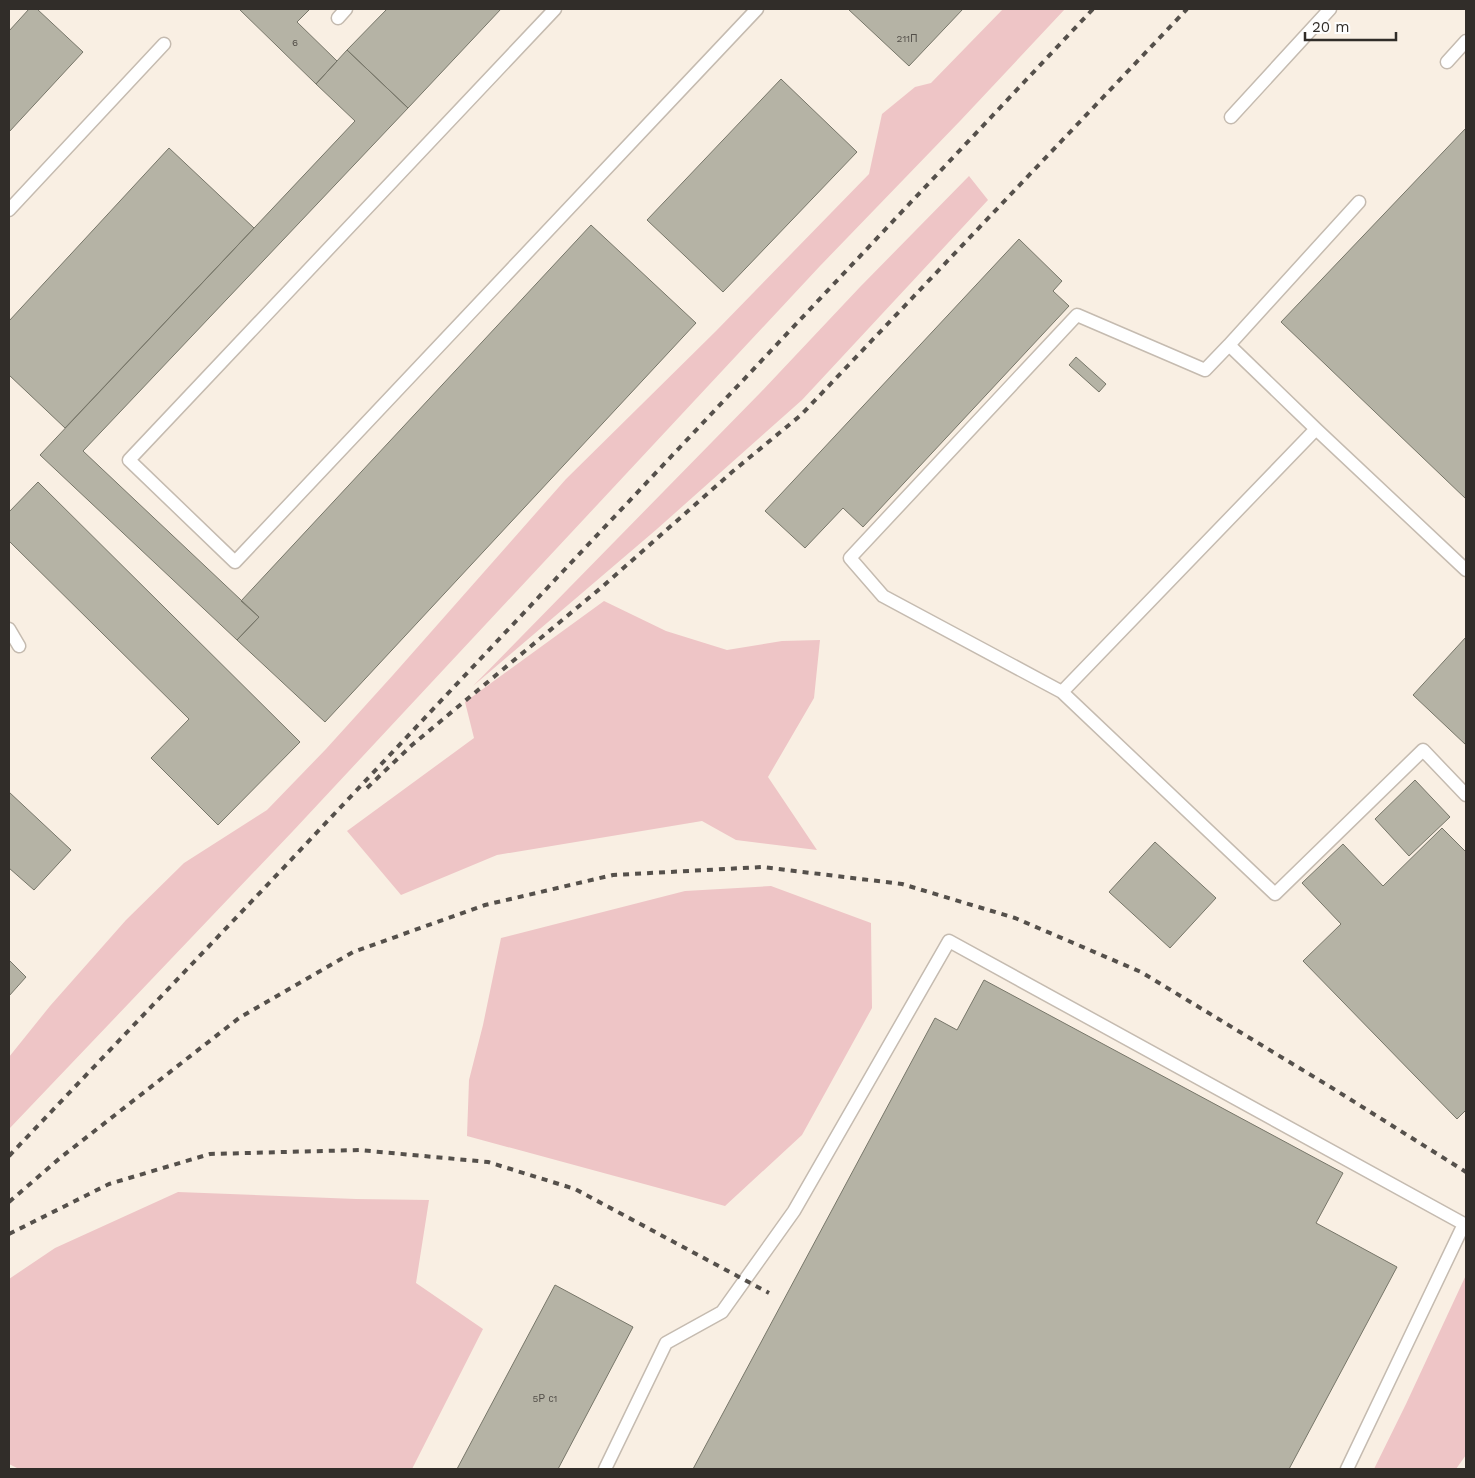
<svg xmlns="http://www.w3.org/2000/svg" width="1475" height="1478" font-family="'Work Sans',sans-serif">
<rect width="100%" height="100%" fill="#f9efe3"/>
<path fill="#eec5c6" d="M1003 9H1065L960 121 820 266 293 831 9 1129V1057L50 1006 126 920 184 863 267 810 326 749 393 675 566 479 716 331 869 174 882 114 915 87 931 83Z
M969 176 988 200 802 400 657 529 473 686 760 393 860 287Z
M604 601 666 631 727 650 782 641 820 640 814 698 768 777 817 850 736 840 702 821 497 855 401 895 347 831 474 738 465 702Z
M771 886 871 923 872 1008 802 1135 725 1206 467 1136 469 1080 483 1025 501 938 685 891Z
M178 1192 356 1199 429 1200 416 1283 483 1329 412 1469H19L9 1464V1279L55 1248Z
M1466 1275V1455L1456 1469H1374L1406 1404Z"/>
<path fill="#b5b3a5" stroke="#777669" d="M29 9H37L83 52 9 132V31Z
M239 9H310L297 22 337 61 316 84Z
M387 9H501L408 108 347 50Z
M848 9H963L909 66Z
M347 50 408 108 83 451 259 617 237 640 40 455 355 121 316 84Z
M781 79 857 152 723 292 647 220Z
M1466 128V499L1281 322Z
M169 148 254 228 65 428 9 375V321Z
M591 225 696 323 325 722 237 640 259 617 241 601Z
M1019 239 1062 281 1053 291 1069 306 863 527 843 508 805 548 765 511Z
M1076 357 1106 384 1099 392 1069 365Z
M38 482 300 742 218 825 151 758 189 719 9 541V512Z
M1466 637V745L1413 695Z
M1415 780 1450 817 1409 856 1375 819Z
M9 792 71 850 34 890 9 868Z
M1442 828 1466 852V1110L1457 1119 1303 961 1341 924 1302 883 1343 844 1383 886Z
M1155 842 1216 898 1170 948 1109 892Z
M9 960 26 977 9 996Z
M984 980 1343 1173 1316 1223 1397 1267 1289 1469H693L935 1018 957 1030Z
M555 1285 633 1327 558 1469H457Z"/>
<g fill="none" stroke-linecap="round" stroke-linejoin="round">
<g stroke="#c5bbb0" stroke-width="15">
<path id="service" d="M555 9 129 460 235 562 757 9
M338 18 346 9
M1447 62 1466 41
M1231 117 1330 9
M9 210 164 44
M1229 345 1205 370 1077 315 850 558 883 596 1062 692 1275 894 1423 750 1466 795
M1316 429 1229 345 1359 202
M9 629 19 646
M1062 692 1316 429 1466 570
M605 1469 666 1343 722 1312 794 1211 949 941 1464 1224 1347 1469"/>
</g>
<use href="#service" stroke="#fff" stroke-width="12"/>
<path stroke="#55504b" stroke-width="4" stroke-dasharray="6 6" stroke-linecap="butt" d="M367 788 412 745 602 587 732 472 801 415 1187 9
M9 1156 272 880 1093 9
M9 1202 60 1158 239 1018 353 952 485 905 613 875 762 867 902 884 1015 918 1141 972 1329 1086 1466 1172
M9 1234 109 1184 210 1154 359 1150 488 1162 575 1189 769 1293"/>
</g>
<g text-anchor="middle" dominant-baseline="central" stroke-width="4" stroke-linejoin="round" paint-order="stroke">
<g font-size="10" fill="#524e48">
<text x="907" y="38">211П</text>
<text x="295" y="42">6</text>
<text x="545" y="1398">5Р с1</text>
</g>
</g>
<rect width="1475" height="1478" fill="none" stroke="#312d29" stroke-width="20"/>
<path d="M1305 32v8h91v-8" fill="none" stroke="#312d29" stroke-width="2.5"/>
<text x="1312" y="32" font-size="15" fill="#312d29" stroke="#fefefe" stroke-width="4" paint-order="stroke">20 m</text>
</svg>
